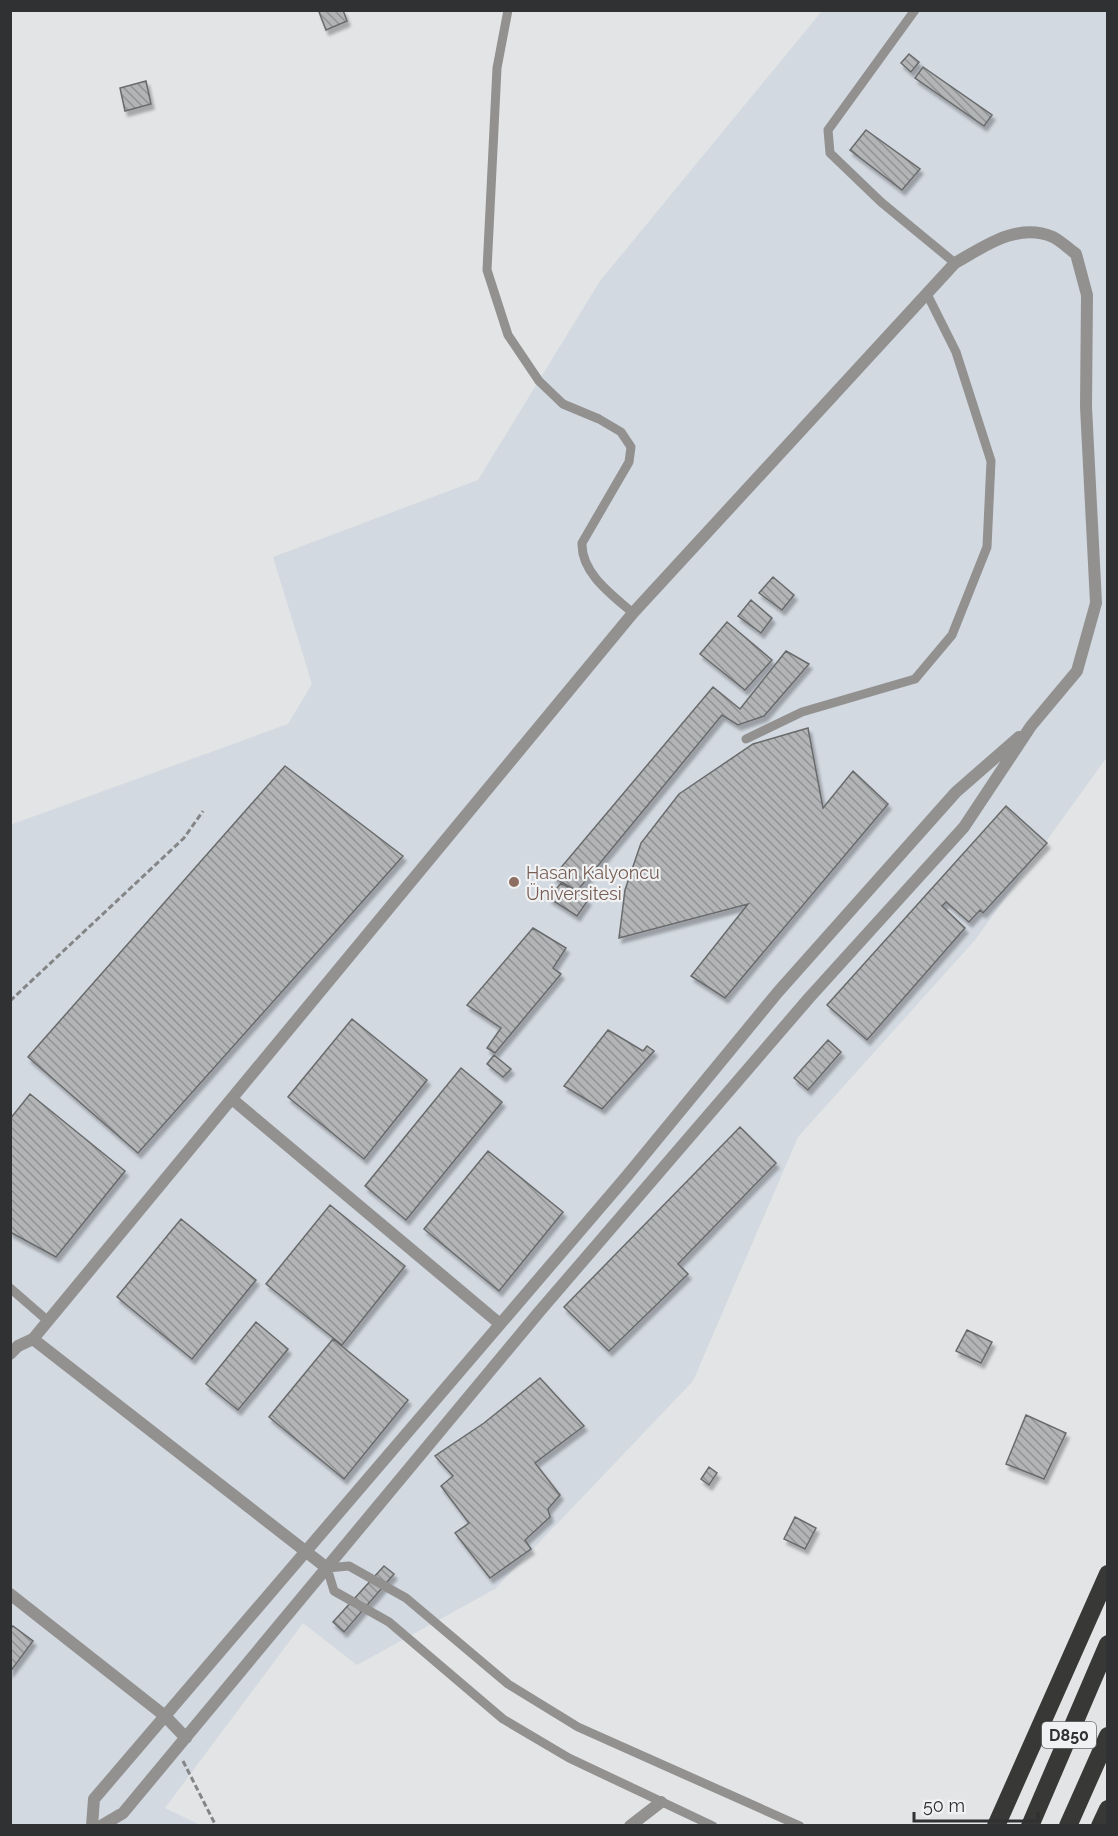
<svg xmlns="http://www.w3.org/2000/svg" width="1118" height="1836" font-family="Raleway,sans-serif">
<defs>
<pattern id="building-back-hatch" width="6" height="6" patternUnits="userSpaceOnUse" patternTransform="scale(1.5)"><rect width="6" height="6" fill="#b3b4b6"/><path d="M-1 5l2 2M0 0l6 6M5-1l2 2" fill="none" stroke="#929395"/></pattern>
<filter id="shadow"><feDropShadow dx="3" dy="5" stdDeviation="1.5" flood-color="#0004"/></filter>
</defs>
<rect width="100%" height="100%" fill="#e2e4e5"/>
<path fill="#d3d9e1" d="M822 11H1107V757L975 940 798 1137 693 1381 495 1589 357 1665 303 1623 165 1808 200 1825H11L10 825 288 724 312 684 273 557 478 480 600 281Z"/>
<path fill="url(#building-back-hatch)" stroke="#696b6c" stroke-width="1.5" filter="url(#shadow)" d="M324 10H343L347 21 326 30 319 12Z
M909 54 919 62 911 72 901 63Z
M923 67 992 115 984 126 915 78Z
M146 81 151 104 125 111 120 88Z
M866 130 920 169 902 190 850 150Z
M773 577 794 595 782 610 759 593Z
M751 600 772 618 761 633 738 616Z
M727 622 772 660 745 690 700 654Z
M786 651 809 664 764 716 738 725 722 715 577 891 553 877 713 687 740 709Z
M808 728 823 808 853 771 888 804 725 998 691 976 748 904 619 938 625 890 641 843 679 794 753 744Z
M285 766 403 856 138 1153 28 1057Z
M1006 806 1047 843 983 913 980 910 969 922 946 902 942 906 965 928 867 1040 827 1005Z
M561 883 588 900 577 916 549 898Z
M533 928 566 948 553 968 561 974 495 1053 487 1048 501 1028 467 1005Z
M352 1019 427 1080 364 1159 288 1097Z
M608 1030 643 1051 647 1046 654 1051 602 1109 564 1086Z
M828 1040 841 1052 808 1090 794 1078Z
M494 1055 511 1069 503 1077 487 1064Z
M461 1068 502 1102 406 1220 365 1186Z
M30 1094 125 1171 56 1257 10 1232V1119Z
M740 1127 776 1163 678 1264 688 1274 609 1351 564 1307Z
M488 1151 563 1212 499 1291 424 1229Z
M330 1205 405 1266 342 1345 266 1284Z
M181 1219 256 1280 192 1359 117 1297Z
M256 1322 288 1349 238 1410 206 1384Z
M967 1330 992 1342 981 1363 956 1351Z
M333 1339 408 1400 344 1479 269 1417Z
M540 1378 584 1426 535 1463 560 1495 548 1509 550 1517 525 1540 531 1549 490 1578 455 1533 469 1523 441 1486 453 1476 435 1456 484 1423Z
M1026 1415 1066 1433 1044 1479 1006 1464Z
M709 1467 717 1473 709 1485 701 1479Z
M795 1517 816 1528 805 1549 784 1539Z
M384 1566 394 1574 344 1632 333 1622Z
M13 1626 33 1641 10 1672V1629Z"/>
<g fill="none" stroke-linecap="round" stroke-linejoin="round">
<path stroke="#848586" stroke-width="3" stroke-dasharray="6 3" stroke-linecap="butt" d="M10 1001 184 838 203 811
M183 1761 216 1826"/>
<path stroke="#929190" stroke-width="9" d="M508 10 497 68 487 270 508 335 539 381 563 404 599 419 621 432 631 447 629 462 582 543C581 573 612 595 633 613
M915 10 828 130 830 153 881 202 955 263
M746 739 802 712 915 679 952 635 987 547 991 461 956 352 927 294
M10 1288 48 1321
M713 1826 569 1758 503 1719 389 1622 334 1591 327 1568 349 1566 406 1598 508 1684 578 1727 800 1826"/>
<path stroke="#929190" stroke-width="12" d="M232 1099 500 1324
M33 1339 633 613 955 263C985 246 1017 222 1053 237 1061 241 1069 249 1076 254L1087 295 1086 407 1096 603 1077 671 1031 726 964 827 809 998 539 1312 123 1813 101 1826
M10 1354 18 1346 33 1339 327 1568
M10 1594 165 1716 186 1738
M92 1826 94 1799 626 1177 778 992 956 792 1019 737
M630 1826 661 1802"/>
<path stroke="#383836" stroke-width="18" d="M996 1826 1108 1574
M1030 1826 1108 1644
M1068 1826 1108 1736
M1100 1826 1108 1809"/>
</g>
<circle fill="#8d6e63" stroke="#eff1f3" stroke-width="2" cx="514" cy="882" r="6"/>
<g text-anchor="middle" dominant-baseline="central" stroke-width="4.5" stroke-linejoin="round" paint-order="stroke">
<rect fill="#eff1f3" stroke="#696b6c" stroke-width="1.5" x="1042" y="1722" width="54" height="26" rx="4.5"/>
<g font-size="16" font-weight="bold" fill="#303132">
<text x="1069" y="1735">D850</text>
</g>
<g font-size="18" fill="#785e54" stroke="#eff1f3" text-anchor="start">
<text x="526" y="872">Hasan Kalyoncu<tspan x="526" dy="21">Üniversitesi</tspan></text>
</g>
</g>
<rect width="1118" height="1836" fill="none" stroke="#303132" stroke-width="24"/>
<path d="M914 1812v9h124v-9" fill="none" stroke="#303132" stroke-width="3"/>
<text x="923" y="1812" font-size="18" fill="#303132" stroke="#eff1f3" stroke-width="4.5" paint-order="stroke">50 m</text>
</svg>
